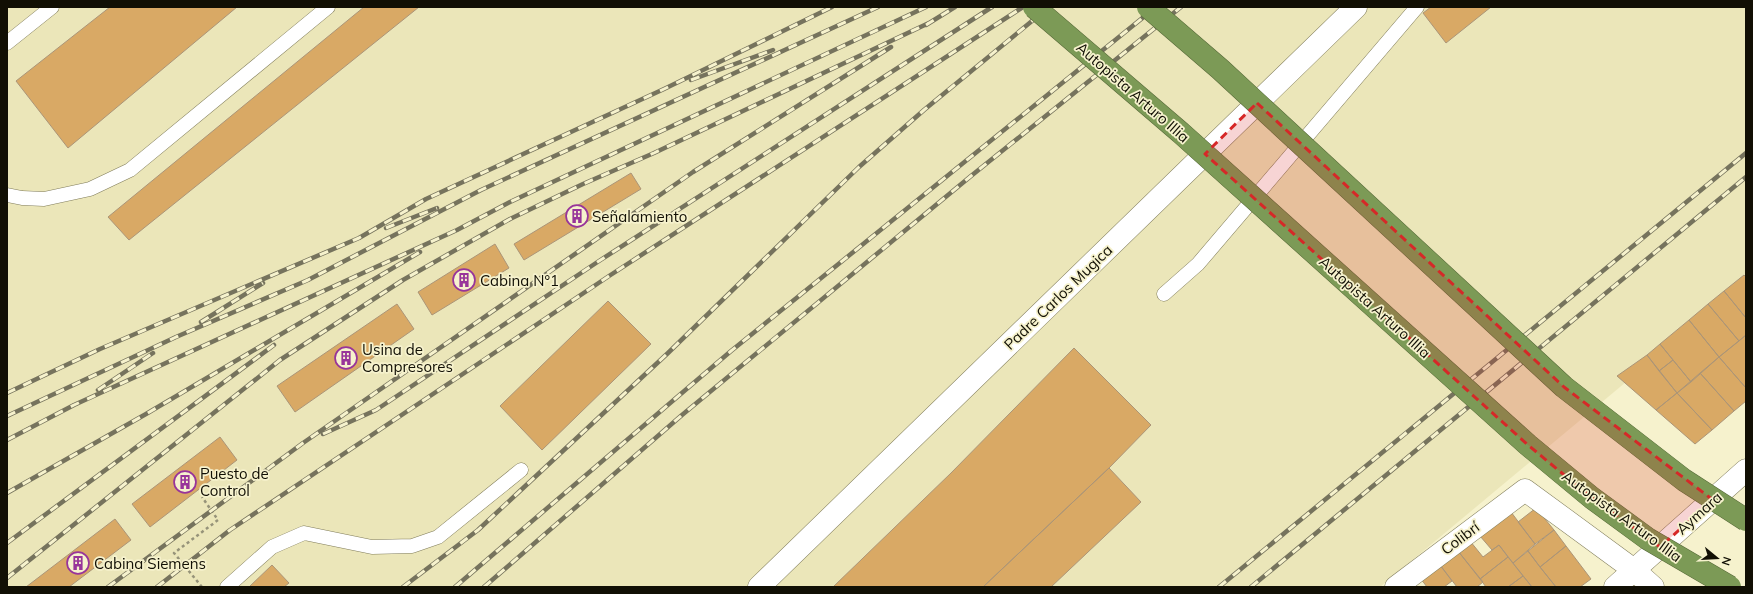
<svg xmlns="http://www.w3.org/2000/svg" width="1753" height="594" font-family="Mulish,sans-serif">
<rect width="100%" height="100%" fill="#f6f2cd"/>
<path fill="#ebe6b9" d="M7 7H1746V282L1380 587H7Z"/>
<path fill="#d9a965" stroke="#ab9578" d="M110 7H237L68 148 16 81Z
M364 7H419L129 240 108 217Z
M1431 7H1491L1446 43 1423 13Z
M631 173 641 189 524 260 514 244Z
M495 244 509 268 432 315 418 292Z
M1744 275 1746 277V318L1724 291Z
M1724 291 1746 318V335L1739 341 1708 304Z
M608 301 651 344 542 450 500 406Z
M397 304 414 329 295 412 277 386Z
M1708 304 1739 341 1719 357 1689 320Z
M1689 320 1719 357 1691 382 1660 344Z
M1746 335V388L1719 357Z
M1660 344 1673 360 1659 371 1647 355Z
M1074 348 1151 425 1109 468 983 587H833L951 473Z
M1647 355 1677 393 1656 410 1617 376Z
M1719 357 1746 388V401L1734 411 1700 373Z
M1673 360 1691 382 1677 393 1659 371Z
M1700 373 1734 411 1712 430 1677 393Z
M1677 393 1712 430 1695 444 1656 410Z
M220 437 237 460 150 527 132 504Z
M1109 468 1141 502 1051 587H983Z
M1536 508 1554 530 1535 544 1518 522Z
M1511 512 1535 544 1513 563 1499 545 1492 550 1480 536Z
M115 519 131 540 69 587H26Z
M1554 530 1566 546 1540 567 1528 551Z
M1470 541 1483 557 1499 545 1508 557 1480 579 1458 551Z
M1566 546 1591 579 1580 587H1556L1540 567Z
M1458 551 1483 582 1477 587H1457L1440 565Z
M1528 551 1540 567 1556 587H1532L1513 563Z
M1508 557 1523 576 1508 587H1486L1480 579Z
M272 565 289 583 284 587H249Z
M1440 565 1452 581 1444 587H1427L1421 579Z
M1523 576 1532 587H1508Z"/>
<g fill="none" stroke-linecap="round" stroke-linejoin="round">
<g stroke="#817d5b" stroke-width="15">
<path id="service" d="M7 43 52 7
M7 195 22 198 44 199 90 189 130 170 328 7
M1164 294 1198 264 1417 7
M227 587 272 547 304 533 372 547 412 546 438 537 521 470"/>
</g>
<g stroke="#817d5b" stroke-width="23">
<path id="minor" d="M1396 587 1525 490 1634 570 1653 587
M1615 587 1746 470"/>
</g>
<g stroke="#817d5b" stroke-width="23">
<path id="tertiary" d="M759 587 1356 7"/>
</g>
<path stroke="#969379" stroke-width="2.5" stroke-dasharray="3 3" stroke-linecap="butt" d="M202 587 174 553 218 520 202 497"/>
<use href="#service" stroke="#fff" stroke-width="14"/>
<use href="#minor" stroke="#fff" stroke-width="22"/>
<use href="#tertiary" stroke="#fff" stroke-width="22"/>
<g stroke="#76735d" stroke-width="4.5">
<path id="rail" d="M926 25 955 7
M691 80 773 50
M386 228 437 208
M201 322 263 283
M98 390 153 353
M7 393 100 349 359 238 426 199 664 89 832 7
M7 416 176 337 308 280 481 190 878 7
M323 434 376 410 599 261 992 7
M7 440 74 405 457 230 510 202 926 7
M7 493 146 414 420 252
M7 543 274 345
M7 578 280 360 403 280 510 219 583 184 654 153 931 22
M108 587 303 443 693 172 891 47
M157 587 230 530 609 276 1023 7
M403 587 478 530 521 490 668 353 859 167 924 110 1049 7
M455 587 731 351 1156 7
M484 587 682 415 971 176 1181 7
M1219 587 1746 153
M1251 587 1746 177"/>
</g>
<use href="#rail" stroke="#f6f2cd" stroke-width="3" stroke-dasharray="9" stroke-linecap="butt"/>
<g stroke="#576939" stroke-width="23" stroke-linecap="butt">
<path id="motorway-bridge" d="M1034 7 1181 133 1528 445 1592 498 1648 539 1730 587
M1148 7 1220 69 1564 387 1684 480 1746 520"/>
</g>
<use href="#motorway-bridge" stroke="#7c9a56" stroke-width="22"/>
</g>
<path fill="#d62828" fill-opacity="0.2" stroke="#d62828" stroke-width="3" stroke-dasharray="8 5" stroke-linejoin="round" d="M1257 103 1564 387 1713 500 1660 547 1592 498 1528 445 1205 154Z"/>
<defs>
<g id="building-ring" transform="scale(1.15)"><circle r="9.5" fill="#f6f2cd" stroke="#98349a" stroke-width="1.5"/><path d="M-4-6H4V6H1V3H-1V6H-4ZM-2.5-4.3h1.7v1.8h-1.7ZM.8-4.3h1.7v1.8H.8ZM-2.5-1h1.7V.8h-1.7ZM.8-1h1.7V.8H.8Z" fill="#98349a"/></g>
</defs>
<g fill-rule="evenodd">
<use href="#building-ring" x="577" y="216"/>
<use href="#building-ring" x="464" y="280"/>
<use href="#building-ring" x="346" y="358"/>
<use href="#building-ring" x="185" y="482"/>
<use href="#building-ring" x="78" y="563"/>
</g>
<g text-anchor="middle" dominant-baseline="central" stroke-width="3.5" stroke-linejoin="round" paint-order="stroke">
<g font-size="15" fill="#110f04" stroke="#f6f2cd">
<text transform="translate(1133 92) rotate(41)">Autopista Arturo Illia</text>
<text transform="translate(1058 297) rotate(-44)">Padre Carlos Mugica</text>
<text transform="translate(1375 307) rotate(42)">Autopista Arturo Illia</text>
<text transform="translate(1699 513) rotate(-42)">Aymara</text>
<text transform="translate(1622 516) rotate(36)">Autopista Arturo Illia</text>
<text transform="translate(1460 538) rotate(-37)">Colibrí</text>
</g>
<g font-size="15" fill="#110f04" stroke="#f6f2cd" text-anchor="start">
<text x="592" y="216">Señalamiento</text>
<text x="480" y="280">Cabina N°1</text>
<text x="362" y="349">Usina de<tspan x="362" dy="17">Compresores</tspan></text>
<text x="200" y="473">Puesto de<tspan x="200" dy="17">Control</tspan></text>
<text x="94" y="563">Cabina Siemens</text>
</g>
</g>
<rect width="1753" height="594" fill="none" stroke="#110f04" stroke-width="16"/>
<g transform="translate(1717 558) rotate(108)" stroke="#f6f2cd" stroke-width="3" paint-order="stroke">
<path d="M0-3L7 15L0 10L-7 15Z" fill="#110f04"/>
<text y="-6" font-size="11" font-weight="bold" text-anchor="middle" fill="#110f04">N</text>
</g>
</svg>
